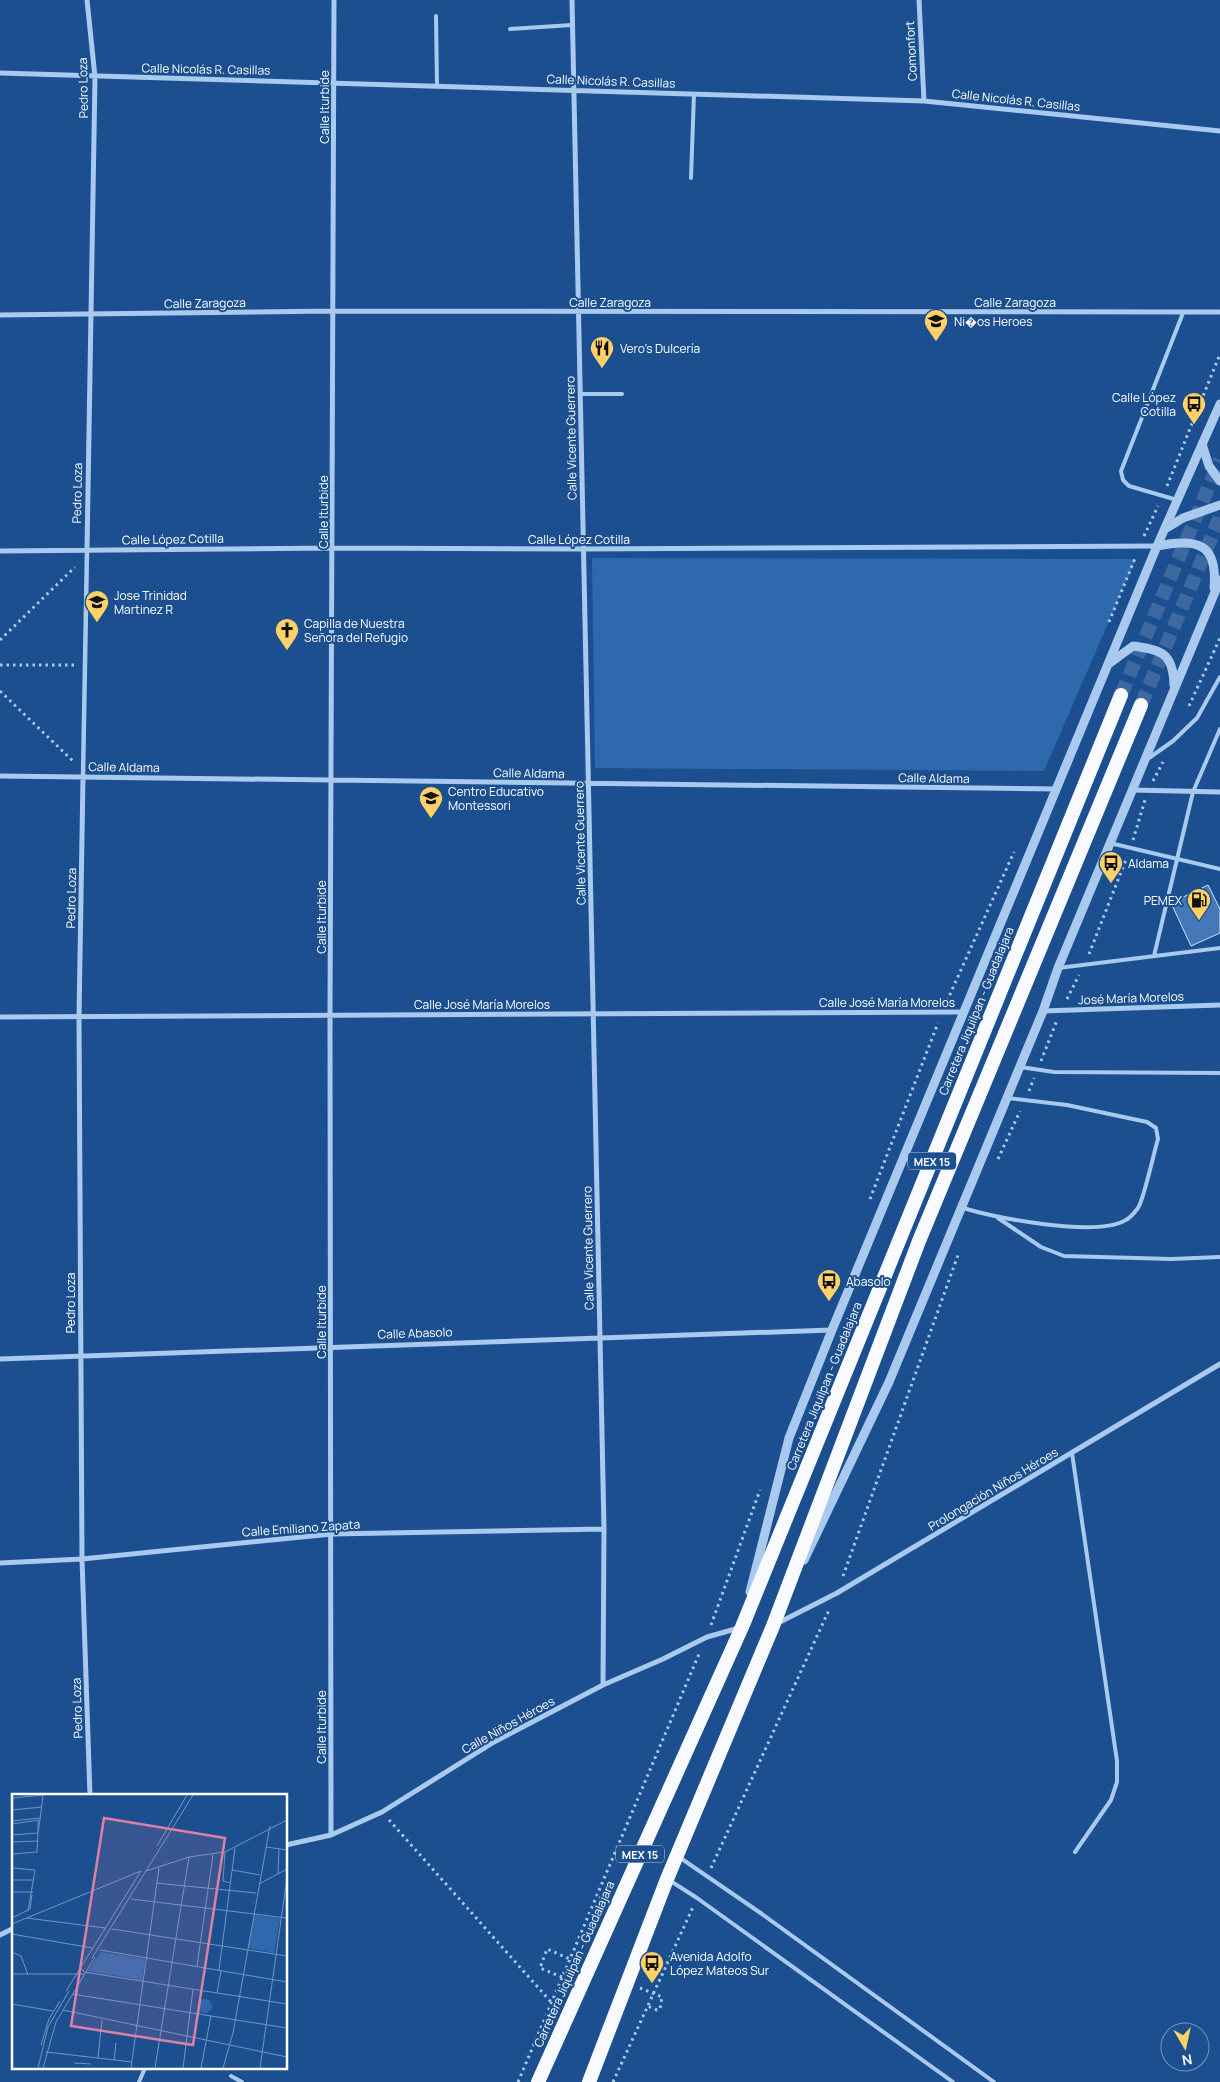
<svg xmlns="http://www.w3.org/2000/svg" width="1220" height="2082" font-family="Manrope,sans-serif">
<rect width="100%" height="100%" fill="#1b4f8f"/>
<path fill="#2e69ad" d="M592 558 1136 559 1044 771 595 768Z"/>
<path fill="#4478b7" stroke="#cfe3fa" d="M1208 885 1220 909V933L1191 946 1171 903Z"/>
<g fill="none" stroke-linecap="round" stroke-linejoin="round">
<path stroke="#3d69a0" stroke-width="14" stroke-dasharray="14 7" stroke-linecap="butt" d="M1121 695 1220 460
M1141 705 1220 517"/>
<path stroke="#a9c9ee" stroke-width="3" stroke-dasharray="2.5 4" stroke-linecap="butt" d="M1167 486 1220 354
M1144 536 1158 506
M1109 622 1136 556
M0 640 75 567
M0 665H74
M0 691 73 761
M1189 706 1220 638
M1153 781 1163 762
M1133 840 1145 800
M1089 954 1127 857
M1067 999 1079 975
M947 1001 1014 852
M1041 1061 1057 1020
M1029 1091 1034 1078
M998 1159 1020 1111
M870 1199 938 1023
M843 1576 958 1255
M711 1625 760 1490
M389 1820 551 2002
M711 1868 829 1610
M562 1977 540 1968 547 1949 577 1962
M640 1988 662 1997 660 2009 657 2010 647 2006
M518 2082 699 1654
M613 2082 693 1907"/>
<path stroke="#a9c9ee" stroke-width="4" d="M436 16 437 86
M510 29 572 25
M691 178 694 94
M580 394H622
M1177 500 1129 486 1123 480 1121 471 1183 313
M1149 758 1173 741 1197 718 1220 677
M1110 843 1220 869
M1154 956 1193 792 1220 729
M1058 968 1220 948
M1020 1067 1054 1072 1220 1073
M963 1208C997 1218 1093 1237 1124 1221 1129 1219 1135 1212 1138 1208 1144 1199 1154 1152 1158 1139L1156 1128 1147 1122 1067 1105 1008 1098
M998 1218 1041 1247 1064 1256 1171 1259 1220 1257
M1072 1453 1117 1761V1782L1111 1800 1075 1852
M679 1857 762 1914 994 2082
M669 1880 697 1898 953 2082
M231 2076 242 2082
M139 2082 145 2068"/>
<path stroke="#a9c9ee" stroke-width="4.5" d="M83 777 87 550"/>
<path stroke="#a9c9ee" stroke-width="5" d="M87 0 95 77 87 550
M572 0 604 1529 603 1685
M919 0 924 101
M0 73 924 101 1220 131
M0 315 333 311 1220 312
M0 551 333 548 584 549 1157 546
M0 776 1057 789
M83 777 79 1016 82 1559 90 1796
M1132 790 1220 792
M1043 1011 1220 1005
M0 1017 964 1012
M0 1359 832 1330
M0 1563 82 1559 332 1534 604 1529
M776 1624 837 1593 1220 1364
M331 1835 330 1015 334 0
M286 1845 331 1835 382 1812 494 1742 603 1685 663 1659 707 1637 739 1628
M0 1935 14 1928"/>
<path stroke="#a9c9ee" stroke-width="9" d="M1202 444 1209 466 1220 481
M1165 529 1183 518 1220 505
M1157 546C1197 538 1218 543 1214 588
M1110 663 1133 646C1162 650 1173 653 1174 685
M804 1560 889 1382 1043 1011 1058 968 1220 580
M750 1592 789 1438 832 1330 1157 546 1220 404"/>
<path stroke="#f8faff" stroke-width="14" d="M538 2082 742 1627 1121 695
M589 2082 667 1879 773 1626 919 1241 1141 705"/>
</g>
<defs>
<g id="school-pin" transform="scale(1.25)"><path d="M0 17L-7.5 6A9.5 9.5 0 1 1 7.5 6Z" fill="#ffd166" stroke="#1b4f8f"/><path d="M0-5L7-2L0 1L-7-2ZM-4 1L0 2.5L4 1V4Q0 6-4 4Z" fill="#111"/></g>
<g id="restaurant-pin" transform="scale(1.25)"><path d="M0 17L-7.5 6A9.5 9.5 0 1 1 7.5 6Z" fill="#ffd166" stroke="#1b4f8f"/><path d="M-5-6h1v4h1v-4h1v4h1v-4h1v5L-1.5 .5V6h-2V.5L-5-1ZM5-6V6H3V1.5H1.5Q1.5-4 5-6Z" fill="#111"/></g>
<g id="bus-pin" transform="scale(1.25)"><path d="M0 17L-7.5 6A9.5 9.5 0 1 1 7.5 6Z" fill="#ffd166" stroke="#1b4f8f"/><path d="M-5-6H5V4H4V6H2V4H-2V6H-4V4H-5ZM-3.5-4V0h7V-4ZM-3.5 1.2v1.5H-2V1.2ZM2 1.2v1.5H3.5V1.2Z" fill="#111"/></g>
<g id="church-pin" transform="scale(1.25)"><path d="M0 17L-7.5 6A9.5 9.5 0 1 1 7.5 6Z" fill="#ffd166" stroke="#1b4f8f"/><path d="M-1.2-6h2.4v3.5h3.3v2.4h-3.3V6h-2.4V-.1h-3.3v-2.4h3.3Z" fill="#111"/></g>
<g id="fuel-pin" transform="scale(1.25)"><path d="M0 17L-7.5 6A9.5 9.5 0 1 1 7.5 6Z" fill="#ffd166" stroke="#1b4f8f"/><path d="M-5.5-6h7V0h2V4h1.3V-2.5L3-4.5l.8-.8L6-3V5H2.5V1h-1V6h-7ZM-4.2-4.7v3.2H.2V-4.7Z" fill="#111"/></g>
</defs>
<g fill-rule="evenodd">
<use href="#school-pin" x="936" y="321"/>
<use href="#restaurant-pin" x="602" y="348"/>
<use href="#bus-pin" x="1194" y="404"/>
<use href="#school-pin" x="97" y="602"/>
<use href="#church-pin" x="287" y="630"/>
<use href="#school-pin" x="431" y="798"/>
<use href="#bus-pin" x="1111" y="863"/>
<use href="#fuel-pin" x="1199" y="900"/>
<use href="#bus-pin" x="829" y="1281"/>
<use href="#bus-pin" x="652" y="1963"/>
</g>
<g text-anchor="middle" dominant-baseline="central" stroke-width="4" stroke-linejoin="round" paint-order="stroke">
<g fill="#1b4f8f" stroke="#bbcadd" stroke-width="1">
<rect x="908" y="1152.5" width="48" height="17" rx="4"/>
<rect x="616" y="1845.5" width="48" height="17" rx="4"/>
</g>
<g font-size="11" font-weight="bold" fill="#fff">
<text x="932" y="1161">MEX 15</text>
<text x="640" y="1854">MEX 15</text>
</g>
<g font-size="12" fill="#fff" stroke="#1b4f8f">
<text transform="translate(911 51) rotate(-93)">Comonfort</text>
<text transform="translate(206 69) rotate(1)">Calle Nicolás R. Casillas</text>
<text transform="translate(611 81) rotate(2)">Calle Nicolás R. Casillas</text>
<text transform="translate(83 88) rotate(-91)">Pedro Loza</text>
<text transform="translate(1016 100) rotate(6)">Calle Nicolás R. Casillas</text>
<text transform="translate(324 107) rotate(-90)">Calle Iturbide</text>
<text x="610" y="302">Calle Zaragoza</text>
<text x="1015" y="302">Calle Zaragoza</text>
<text transform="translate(205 303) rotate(-1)">Calle Zaragoza</text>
<text transform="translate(571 438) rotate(-91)">Calle Vicente Guerrero</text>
<text transform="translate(77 493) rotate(-89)">Pedro Loza</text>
<text transform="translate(323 512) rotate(-90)">Calle Iturbide</text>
<text transform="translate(173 539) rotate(-1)">Calle López Cotilla</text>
<text x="579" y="539">Calle López Cotilla</text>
<text transform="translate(124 767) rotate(1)">Calle Aldama</text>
<text transform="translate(529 773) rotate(1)">Calle Aldama</text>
<text transform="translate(934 778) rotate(1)">Calle Aldama</text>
<text transform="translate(580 843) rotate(-91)">Calle Vicente Guerrero</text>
<text transform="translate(71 898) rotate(-89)">Pedro Loza</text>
<text transform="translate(321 917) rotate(-90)">Calle Iturbide</text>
<text transform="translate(1131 998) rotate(-2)">José María Morelos</text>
<text x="887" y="1002">Calle José María Morelos</text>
<text x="482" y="1004">Calle José María Morelos</text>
<text transform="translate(976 1011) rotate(-68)">Carretera Jiquilpan - Guadalajara</text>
<text transform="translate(588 1248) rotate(-91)">Calle Vicente Guerrero</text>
<text transform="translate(70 1303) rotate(-90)">Pedro Loza</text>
<text transform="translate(321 1322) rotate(-90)">Calle Iturbide</text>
<text transform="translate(415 1333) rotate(-2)">Calle Abasolo</text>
<text transform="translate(824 1386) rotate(-68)">Carretera Jiquilpan - Guadalajara</text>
<text transform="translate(993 1489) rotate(-31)">Prolongación Niños Héroes</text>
<text transform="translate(301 1528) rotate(-4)">Calle Emiliano Zapata</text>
<text transform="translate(77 1708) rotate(-92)">Pedro Loza</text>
<text transform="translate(508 1725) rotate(-29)">Calle Niños Héroes</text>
<text transform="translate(321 1727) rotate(-90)">Calle Iturbide</text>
<text transform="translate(574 1964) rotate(-66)">Carretera Jiquilpan - Guadalajara</text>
</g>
<g font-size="12" fill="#fff" stroke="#1b4f8f" text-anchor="start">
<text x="954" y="321">Ni�os Heroes</text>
<text x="620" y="348">Vero's Dulcería</text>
<text x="1176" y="397" text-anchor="end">Calle López<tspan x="1176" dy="14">Cotilla</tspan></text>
<text x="114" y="595">Jose Trinidad<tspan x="114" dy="14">Martinez R</tspan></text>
<text x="304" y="623">Capilla de Nuestra<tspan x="304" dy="14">Señora del Refugio</tspan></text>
<text x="448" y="791">Centro Educativo<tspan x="448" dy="14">Montessori</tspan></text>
<text x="1128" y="863">Aldama</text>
<text x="1182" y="900" text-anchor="end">PEMEX</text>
<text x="846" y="1281">Abasolo</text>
<text x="670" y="1956">Avenida Adolfo<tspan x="670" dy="14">López Mateos Sur</tspan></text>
</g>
</g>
<g transform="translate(12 1794)">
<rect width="275" height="275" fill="#1b4f8f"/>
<path d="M242 121 268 124 262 159 236 154ZM89 158 133 165 130 186 76 177ZM186 212a7 7 0 1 1 14 0a7 7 0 1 1-14 0Z" fill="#2e69ad"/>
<path fill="none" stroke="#7695bc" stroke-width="1" d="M0 4 31 1M0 16 30 13M0 27 28 24M26 27V39L28 26M0 30 28 26 31 1M0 41 26 39 25 58 0 60M0 48 26 47M145 52 175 1M254 53 275 56M213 58 211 87 219 89M0 74 23 76 16 117M220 76 248 81M134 77 177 63 213 58 275 26M266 80 267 55M0 86H22M144 89 244 99M247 90 275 75M0 98H21M119 105 275 124M0 124 18 115 20 101M15 124 93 134M0 130 129 77M100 135 275 162M0 140 80 154M88 156 275 188M0 158 9 162 16 181M80 164 181 1M185 172 201 61M69 174 72 178 275 210M207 176 223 54M0 180H72M54 197 129 77M205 199 209 177M60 200 275 234M0 210 41 217M51 216 275 263M29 251 37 225 48 207M34 258 120 268M86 264 90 226M102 266 104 249M62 269 79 270M26 274 36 233 57 197M31 274 44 228 83 163M119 274 147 74M143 274 177 63M171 274 181 195M189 274 199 222M211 274 221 239 258 32M248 274 275 84"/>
<path fill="#dd80a5" fill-opacity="0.15" stroke="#dd80a5" stroke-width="2.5" d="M92 24 213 44 181 251 59 232Z"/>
<rect width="275" height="275" fill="none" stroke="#fff" stroke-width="2.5"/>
</g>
<g transform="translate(1185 2047) rotate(171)"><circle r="24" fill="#1b4f8f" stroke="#7695bc"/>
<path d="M0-4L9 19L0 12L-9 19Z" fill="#ffd166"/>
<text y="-8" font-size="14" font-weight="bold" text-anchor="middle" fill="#ffffff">N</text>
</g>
</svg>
